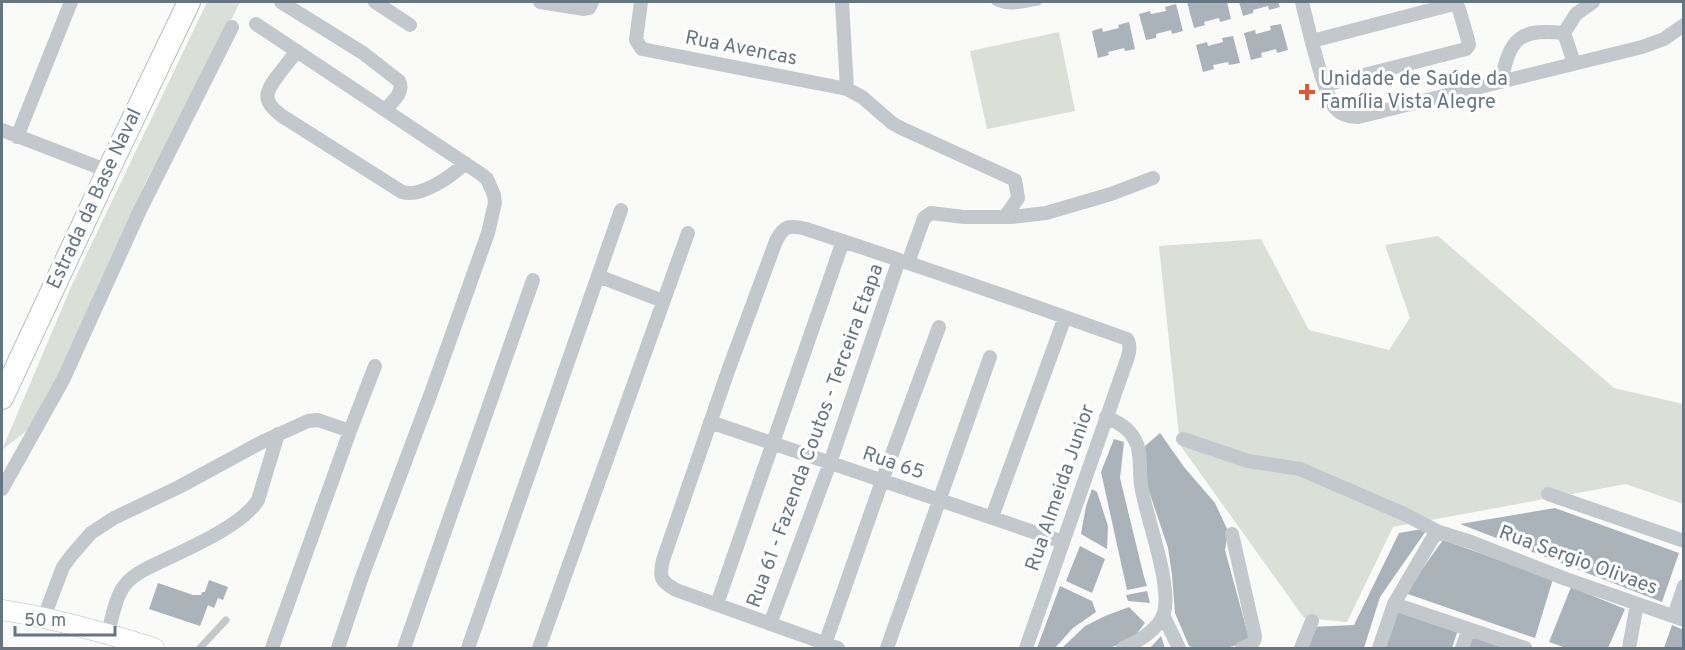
<svg xmlns="http://www.w3.org/2000/svg" width="1685" height="650" font-family="Overpass,sans-serif">
<rect width="100%" height="100%" fill="#fafaf8"/>
<path fill="#dadfd7" d="M207 2H240L209 65 146 181 39 421 2 450 71 287Z
M1059 32 1075 111 987 129 970 51Z
M1438 236 1614 388 1683 404V504L1626 484 1393 527 1347 622 1304 618 1180 445 1159 246 1261 239 1309 330 1389 350 1410 318 1385 245Z"/>
<path fill="#aab3b9" d="M1187 2H1227L1231 19 1220 22 1219 18 1204 22 1205 25 1194 28Z
M1239 2H1278L1280 7 1269 10 1268 6 1253 10V13L1243 16Z
M1176 4 1183 31 1172 34 1171 30 1156 34V38L1146 40 1139 14 1150 11 1151 14 1166 11 1165 7Z
M1129 22 1135 49 1125 51 1124 48 1108 52 1109 55 1098 58 1092 31 1102 28 1103 32 1119 28 1118 25Z
M1281 24 1288 50 1277 53 1276 49 1261 53 1262 57 1251 60 1244 33 1255 30 1256 34 1271 30 1270 26Z
M1233 36 1240 63 1229 65 1228 62 1213 65 1214 69 1203 72 1196 45 1207 42 1208 46 1223 42 1222 38Z
M1160 433 1184 467 1215 503 1228 531 1225 550 1250 642 1226 648H1196L1189 646 1175 613 1172 575 1168 548 1146 482 1145 446Z
M1114 439 1124 442 1120 478 1144 577 1147 586 1127 590 1101 472Z
M1092 489 1097 492 1108 526 1107 549 1081 534 1086 506Z
M1555 508 1679 553 1662 602 1460 524Z
M1428 528 1380 597 1364 648H1303L1309 627 1354 625 1399 533Z
M1443 540 1553 579 1535 638 1405 593Z
M1080 546 1105 559 1092 593 1066 581Z
M209 580 228 587 223 600 218 598 214 608 208 605 200 626 149 609 158 583 193 595H201L202 592H205Z
M1060 586 1092 601 1096 612 1073 628 1055 648H1037Z
M1571 587 1625 609 1608 648H1566L1549 642Z
M1147 591 1150 603 1128 601 1126 595Z
M1129 607 1145 623 1131 641 1109 648H1062L1085 626 1105 616Z
M1395 608 1458 630 1452 648H1381Z
M1672 625 1684 630V648H1664Z
M1472 635 1513 648H1468Z
M1161 636 1165 648H1147L1151 647Z"/>
<g fill="none" stroke-linecap="round" stroke-linejoin="round">
<g stroke="#b3babf" stroke-width="21">
<path id="secondary" d="M2 610C54 618 103 632 154 648"/>
</g>
<g stroke="#b5babe" stroke-width="24">
<path id="primary" d="M2 398 108 171 189 2"/>
</g>
<path stroke="#c3c8cc" stroke-width="7" d="M995 2C1009 9 1023 5 1038 2
M200 648 226 620"/>
<path stroke="#c3c8cc" stroke-width="14" d="M281 2 363 53 399 81C405 92 392 102 385 110
M375 2 410 25
M540 2 584 9 589 8 592 2
M641 2 636 40 642 49 847 89 862 97 892 123 901 128 1015 180 1018 198 1005 217
M842 2 847 89
M1302 2C1307 22 1324 97 1336 109 1342 116 1350 117 1358 117L1642 47 1664 39 1684 25
M256 24 481 174 487 179 494 195 495 203 488 233 431 393 363 574 338 648
M1312 41 1450 5H1457L1459 9 1468 40 1469 45 1466 49 1325 85
M297 51C291 59 285 66 279 74 265 92 261 101 282 116L402 192C421 198 452 176 465 163
M1574 63 1564 33 1576 14 1593 2
M1501 82C1510 39 1518 28 1564 33
M2 130 108 171
M17 137 71 2
M908 263 924 218 931 213 964 217H1012L1046 213 1111 194 1153 178
M598 276 663 301
M1106 417C1118 422 1129 428 1135 440 1142 452 1139 471 1141 485 1146 518 1172 583 1164 613 1159 629 1138 642 1123 648
M710 422 1063 542
M1183 439 1248 461 1300 469 1404 514 1439 532
M2 489 63 380 141 208 232 27
M1548 494 1684 541
M992 517 1065 317
M1232 534 1255 636C1255 644 1249 646 1242 648
M717 604 843 241
M1394 604 1525 648
M1163 615 1179 648
M1674 616 1684 586
M44 617 63 567 71 556 91 533 114 518 179 487 264 441 308 421 318 420 350 431
M770 624 830 463 899 260
M108 633C112 619 114 602 122 589 131 575 145 569 160 562 187 549 242 526 258 500L278 434
M825 644 882 481 939 327
M272 648 350 431 375 366
M404 648 533 280
M468 648 621 210
M539 648 688 233
M838 648 676 590C660 581 659 577 663 560L728 371 776 241C784 225 790 225 806 229 913 264 1021 301 1127 339 1132 347 1128 357 1125 365L1026 648
M887 648 990 357
M1301 648 1312 621
M1379 648 1394 604 1432 539 1439 532 1471 542 1566 579 1684 620
M1462 648 1469 629
M1629 648 1637 604"/>
<use href="#secondary" stroke="#fff" stroke-width="20"/>
<use href="#primary" stroke="#fff" stroke-width="22"/>
</g>
<path fill="#e4572e" stroke="#fff" stroke-width="2" d="M1304 83h6v6h6v6h-6v6h-6v-6h-6v-6h6z"/>
<g text-anchor="middle" dominant-baseline="central" stroke-width="6" stroke-linejoin="round" paint-order="stroke">
<g font-size="20" fill="#657683" stroke="#fff">
<text transform="translate(741 49) rotate(11)">Rua Avencas</text>
<text transform="translate(95 199) rotate(-65)">Estrada da Base Naval</text>
<text transform="translate(816 436) rotate(-70)">Rua 61 - Fazenda Coutos - Terceira Etapa</text>
<text transform="translate(893 464) rotate(19)">Rua 65</text>
<text transform="translate(1061 488) rotate(-71)">Rua Almeida Junior</text>
<text transform="translate(1578 561) rotate(20)">Rua Sergio Olivaes</text>
</g>
<g font-size="20" fill="#657683" stroke="#fff" text-anchor="start">
<text x="1320" y="80">Unidade de Saúde da<tspan x="1320" dy="23">Família Vista Alegre</tspan></text>
</g>
</g>
<rect width="1685" height="650" fill="none" stroke="#657683" stroke-width="6"/>
<path d="M15 626v9h100v-9" fill="none" stroke="#657683" stroke-width="3"/>
<text x="24" y="626" font-size="18" fill="#657683" stroke="#ffffff" stroke-width="4.5" paint-order="stroke">50 m</text>
</svg>
